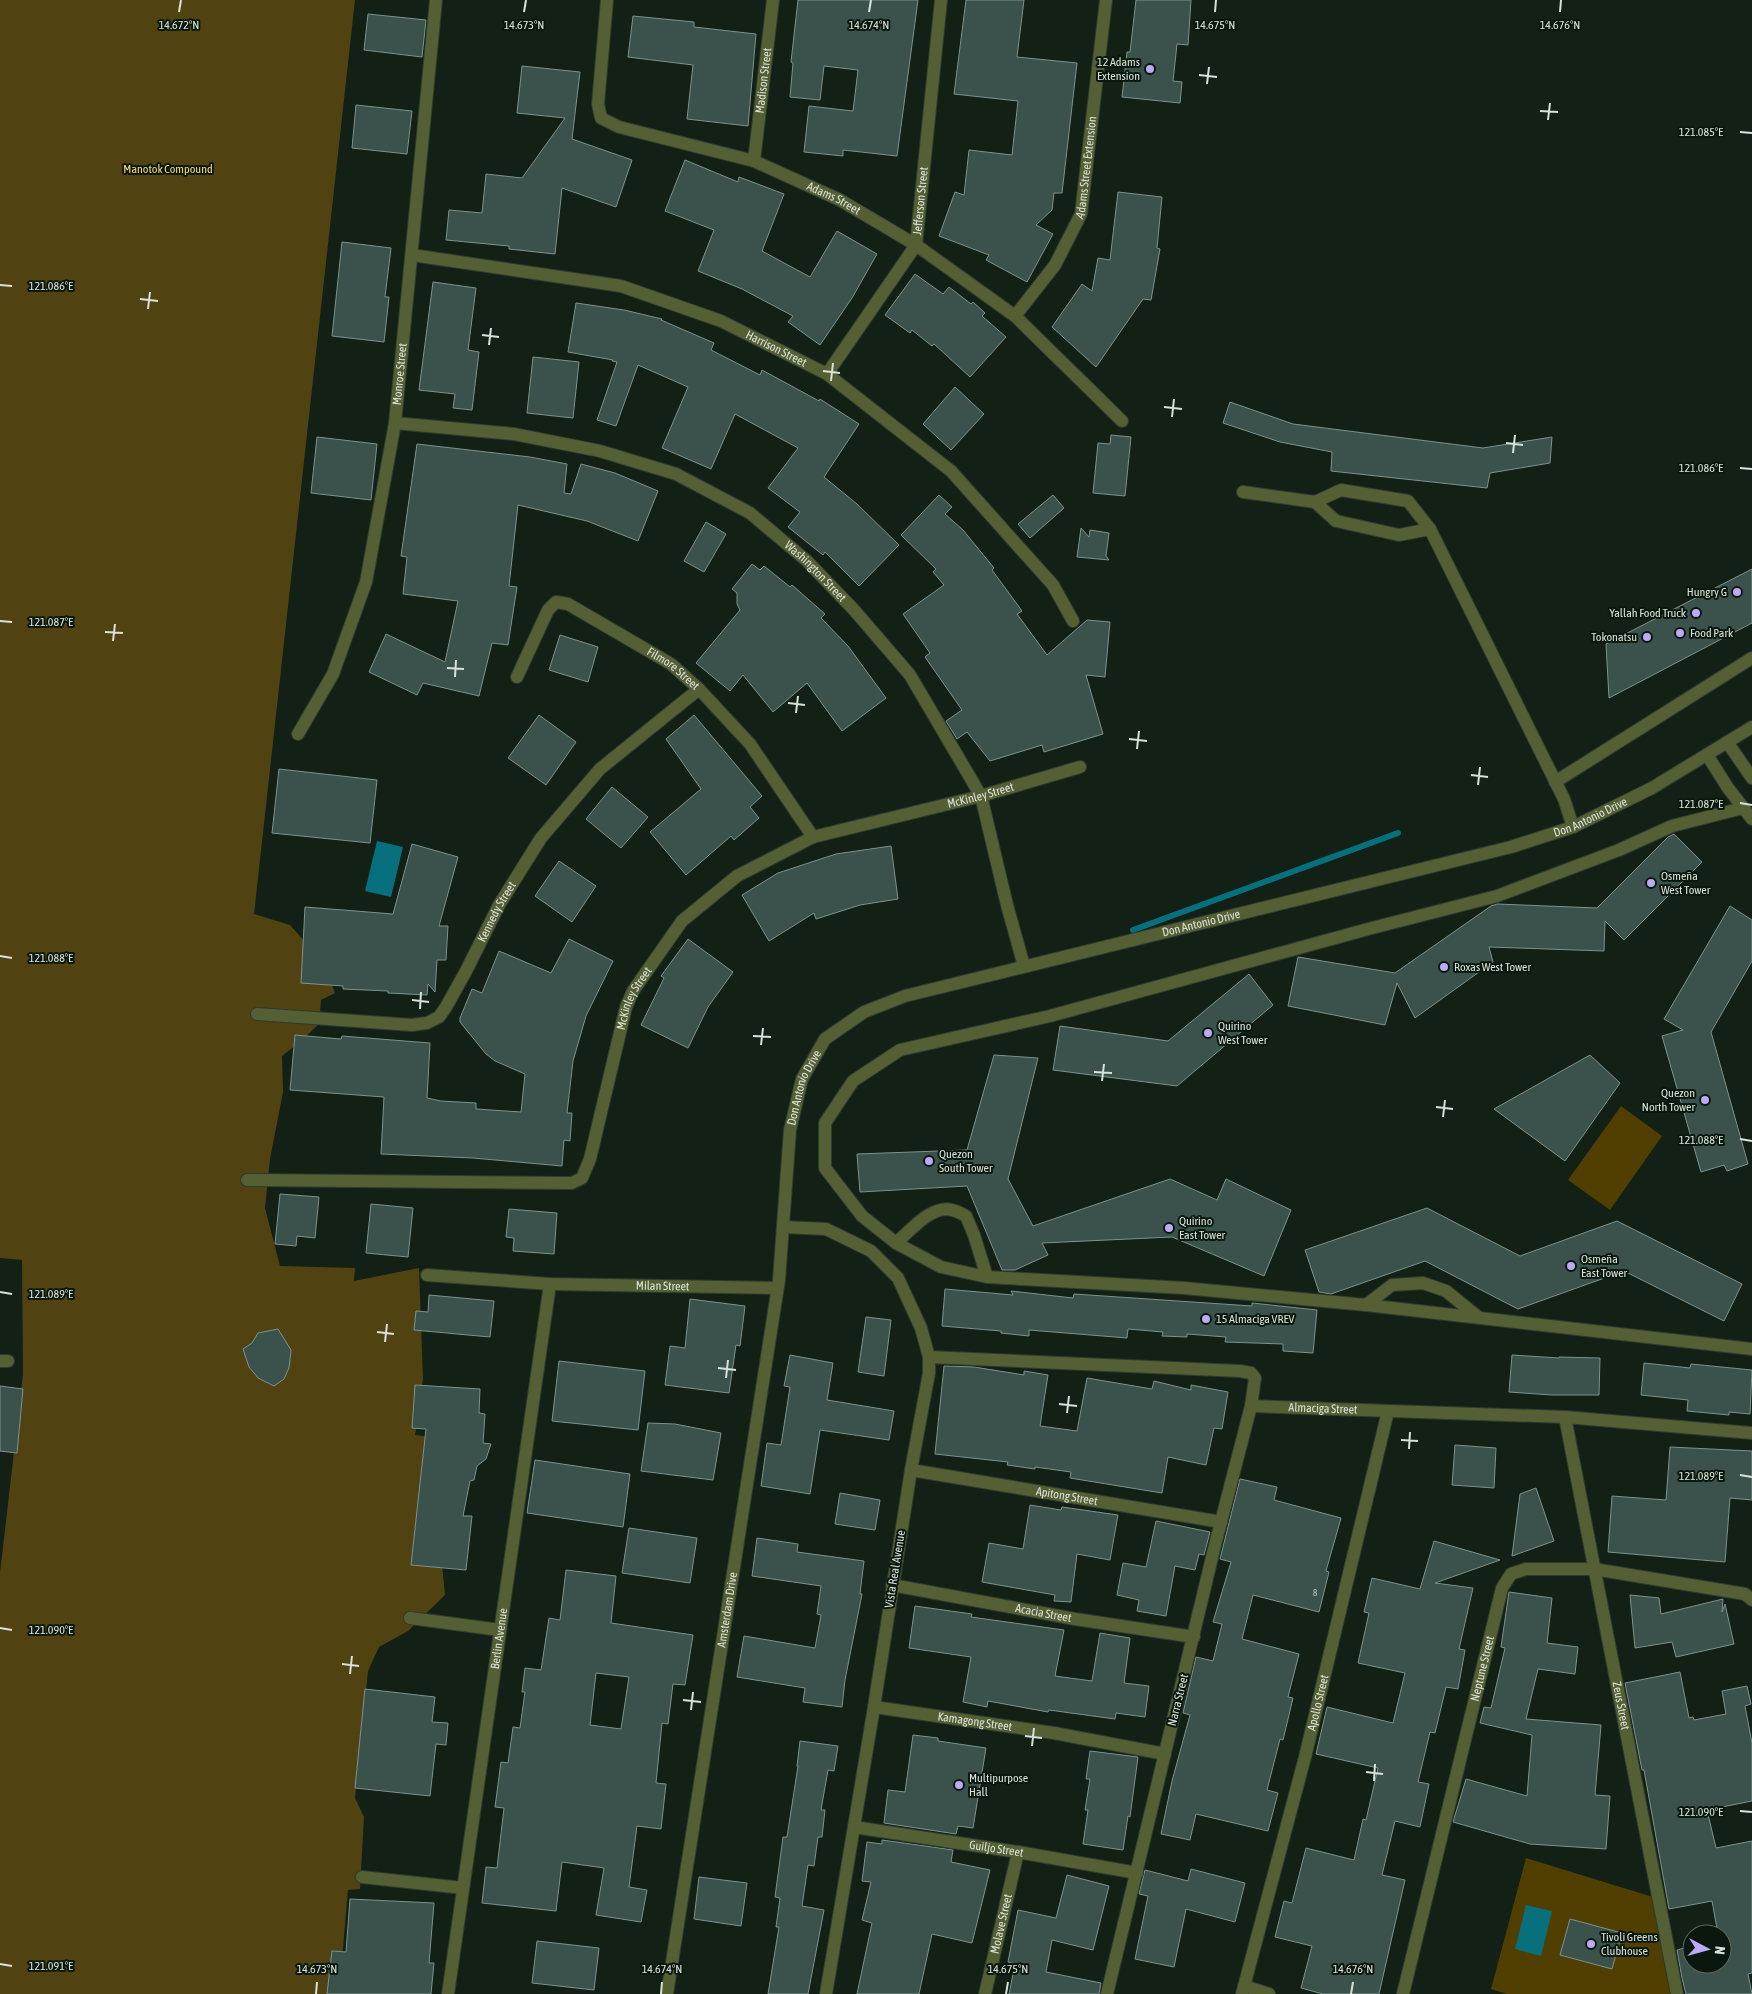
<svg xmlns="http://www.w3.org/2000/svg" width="1752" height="1994" font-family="'Asap Condensed',sans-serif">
<rect width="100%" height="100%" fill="#122015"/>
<path fill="#503f01" d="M1621 1106 1662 1136 1610 1210 1568 1180Z
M1526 1858 1653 1897 1675 1994H1507L1491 1989Z"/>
<path fill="#514212" d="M0 0H355L254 914 290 925 323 962 335 993 321 1000 319 1024 301 1041 282 1056 283 1092 270 1159 265 1208 280 1266 355 1268 354 1281 419 1268 423 1379 415 1435 440 1438 437 1513 445 1595 408 1631 379 1647 368 1671 355 1798 364 1817 360 1889 348 1890 339 1994H0V1573L23 1374 22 1260 0 1258Z"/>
<path fill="#07707c" d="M377 841 403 847 391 897 365 891Z
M1526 1905 1552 1911 1541 1956 1515 1949Z"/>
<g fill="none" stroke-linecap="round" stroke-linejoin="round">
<path stroke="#07707c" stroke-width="6" d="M1133 930 1398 833"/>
</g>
<path fill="#3b514b" stroke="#7c948e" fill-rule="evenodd" d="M798 0H918L897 156 843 150V156L804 152 809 106 853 111 858 70 824 66 820 100 790 97 793 63 791 62Z
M966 0H1024L1017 57 1077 63 1062 193H1054L1052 210 1036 225 1053 234 1027 282 986 260 989 255 939 236 955 192 964 195 969 150 1012 155 1018 101 954 94Z
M1136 0H1191L1188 45 1177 44 1173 81 1182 82 1180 103 1122 97 1127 52H1130Z
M368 14 426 20 422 57 364 50Z
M633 16 694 22V27L756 34 748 126 687 119 693 65 628 57Z
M522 66 580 72 572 139 632 160 616 207 562 188 555 254 509 249V246L446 240 449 210 482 213 486 174 522 178 565 118 517 113Z
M356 105 412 111 407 154 352 148Z
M685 160 738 182 739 177 784 194 762 251 810 277 837 231 877 254 852 298 820 345 788 322 793 316 742 289 698 271 714 230 665 211Z
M1118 192 1162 197 1157 248 1160 249 1151 300 1143 299 1096 367 1052 327 1082 284 1092 291 1098 258 1110 260Z
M342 242 391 248 385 297H389L384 342 332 336Z
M915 274 943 294 949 287 971 304 973 302 985 313 982 316 1006 337 970 377 934 344 932 346 912 330 910 333 885 315Z
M433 282 476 288 468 350 479 352 472 410 453 408 455 394 419 390Z
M576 303 624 310 662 319 661 320 714 343 711 350 760 375 762 370 819 401 820 399 859 424 824 477 857 504 899 545 859 586 825 552 823 555 788 527 800 512 768 488 798 448 735 414 711 469 662 448 688 387 638 365 616 426 597 420 617 362 612 361 613 360 568 352Z
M533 357 579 362 573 418 527 413Z
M955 387 984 414 951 450 923 424Z
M1230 402 1293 424 1483 448 1552 437 1550 463 1490 473 1487 488 1331 471 1332 452 1280 442 1223 423Z
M1111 435 1131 437 1125 496 1093 493 1098 443 1110 444Z
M317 437 377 444 371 500 311 493Z
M417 444 530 457 567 464 564 493 571 494 581 464 615 473 658 491 638 541 587 521 518 505 509 586 517 587 508 645 492 643 479 696 423 683 417 695 369 672 386 634 445 662 458 601 403 594 407 557 401 556Z
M939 495 952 507 945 514 963 530 994 568 992 570 1022 611 1017 614 1047 655 1087 620 1110 622 1105 677 1086 675 1103 734 1044 752 1042 745 990 761 967 732 957 739 946 721 962 710 925 657 930 653 903 614 944 585 933 572 936 569 901 535Z
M1053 495 1064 508 1030 538 1018 524Z
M706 522 726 534 704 572 684 561Z
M1081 528 1089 537 1090 530 1109 533 1106 556 1109 560 1077 557Z
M752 564 760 570 764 566 790 587 792 585 825 614 821 618 848 646 886 698 842 731 807 683 773 712 743 675 730 691 696 663 740 610 737 604V593L732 589Z
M1752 569V623L1609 698 1606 644Z
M560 635 598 647 588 682 549 670Z
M539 715 576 742 546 785 508 758Z
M694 715 762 796 750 807 759 818 734 840 731 836 686 875 650 832 701 789 666 739Z
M279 769 377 780 370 843 272 833Z
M612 787 648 817 621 848 586 819Z
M1674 834 1702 862 1624 940 1605 921 1604 951 1489 947 1493 962 1415 1018 1397 983 1385 1025 1288 1006 1298 957 1395 973 1491 906 1497 904 1597 908 1668 837Z
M412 844 458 857 439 926H448L446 960H437L435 992 428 984 427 995 388 993V991L343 989V986L301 983 305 907 393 914Z
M891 846 898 899 860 905 816 919 814 913 769 941 742 895 778 873 836 854Z
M559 861 596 886 572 922 535 896Z
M1730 906 1752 920V961L1711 1032 1748 1164 1727 1171 1724 1165 1701 1172 1662 1036 1683 1030 1664 1019Z
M569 939 613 961 586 1016 573 1061 567 1113H572L570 1141 564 1140 562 1166 473 1158 381 1154 384 1097 290 1090 295 1035 341 1039 342 1036 430 1043 427 1098 441 1101 476 1103V1109L521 1112 525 1074 495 1061 486 1054 460 1022V1018L472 989 482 993 499 951 551 973Z
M688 939 733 972 708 1007 688 1048 641 1025 664 978 661 976Z
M1249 974 1273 1005 1177 1086 1053 1070 1060 1026 1168 1041Z
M994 1055 1038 1058 1008 1179 1033 1226 1170 1179 1217 1200 1226 1179 1291 1210 1264 1276 1172 1237 1042 1243 1048 1255 1015 1270H1002L967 1186 860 1192 857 1154 967 1150Z
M1590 1055 1620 1083 1565 1161 1494 1109Z
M280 1194 319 1197 315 1238 297 1236 296 1246 275 1244Z
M371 1204 413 1208 408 1257 366 1253Z
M1427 1208 1520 1256 1617 1221 1742 1284 1724 1321 1624 1271 1518 1309 1425 1261 1331 1294 1319 1292 1305 1250Z
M509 1209 557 1213 554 1254 513 1251 514 1238 506 1237Z
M945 1289 1013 1295 1011 1291 1073 1298 1074 1294 1252 1306V1303L1317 1310 1313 1353 1283 1351V1344L1225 1342 1226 1337 1187 1334V1337L1162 1336 1163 1332 1128 1329 1127 1338 1029 1330V1336L1001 1333V1331L942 1326Z
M429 1295 494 1301 490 1337 414 1330 416 1311 428 1312Z
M690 1299 745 1306 740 1346 736 1345 729 1393 665 1385 670 1346 685 1348Z
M866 1317 891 1320 884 1376 858 1372Z
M278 1329 291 1350 289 1368 284 1379 274 1386 258 1378 249 1367 243 1349 252 1343 258 1333Z
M790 1355 833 1363 827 1400 894 1411 889 1440 820 1430 810 1494 761 1486 767 1443 781 1445 790 1387 784 1386Z
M1512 1355 1559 1358V1357L1600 1358 1599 1395H1552L1509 1392Z
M559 1361 645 1371 638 1430 552 1421Z
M1644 1363 1690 1368 1691 1364 1752 1370 1750 1414 1729 1412V1415L1687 1411 1688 1400 1641 1395Z
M944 1366 974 1367 1024 1375V1371L1048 1375 1040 1426 1077 1431 1087 1378 1152 1389 1154 1381 1191 1390V1385L1228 1392 1222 1429 1214 1428 1206 1465 1168 1457 1162 1493 1070 1478 1071 1472 1035 1467V1469L1007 1465 1008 1462 935 1454Z
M415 1385 480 1389 479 1413 485 1414 483 1443 491 1444 486 1459 477 1466 474 1480 470 1481 463 1516H472L466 1570 411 1565 426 1429 412 1428Z
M0 1386 23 1389 17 1453 0 1451Z
M648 1423 675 1424 721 1433 713 1480 641 1471Z
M1455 1445 1496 1448 1494 1488 1452 1485Z
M1670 1447 1752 1451V1500L1730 1498 1725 1562 1608 1552 1612 1496 1666 1500Z
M535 1460 630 1474 623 1527 527 1513Z
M1240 1479 1277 1487 1274 1500 1341 1518 1326 1571 1329 1572 1319 1612 1253 1595 1242 1639 1299 1654 1288 1697 1293 1698 1283 1740 1280 1739 1267 1790 1278 1793 1268 1831 1196 1814 1190 1840 1161 1834 1172 1781 1190 1715 1183 1713 1196 1657 1213 1661 1222 1624 1213 1622 1231 1562 1220 1559Z
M1536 1488 1554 1541 1512 1556 1520 1494Z
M840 1493 880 1500 875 1530 835 1524Z
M1030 1505 1061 1510 1062 1507 1118 1515 1110 1560 1077 1554 1071 1602 1054 1601 1055 1595 982 1582 989 1543 1023 1549Z
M1156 1521 1210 1532 1204 1555 1199 1554 1195 1570 1175 1566 1166 1616 1137 1611 1139 1600 1117 1595 1123 1563 1146 1567Z
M629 1528 697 1538 690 1583 622 1573Z
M757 1538 798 1544 797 1552 864 1561 860 1594H862L845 1680 842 1707 803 1702 805 1688 737 1677 744 1636 815 1648 821 1615 817 1614 821 1586 752 1576Z
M1434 1541 1500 1560 1435 1583 1473 1588 1459 1649 1465 1650 1458 1689 1446 1687 1435 1733 1430 1732 1418 1782 1429 1784 1420 1827 1395 1821 1382 1875 1405 1880 1379 1994H1323L1301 1988 1312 1946 1275 1937 1284 1901 1292 1903 1306 1848 1354 1860 1363 1819 1366 1820 1378 1768 1316 1754 1327 1707 1393 1723 1405 1673 1358 1663 1369 1613 1364 1612 1372 1578 1420 1589Z
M566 1570 616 1576 611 1623 693 1635 685 1685 673 1684 668 1724 662 1723 656 1783 666 1784 661 1829 637 1826 629 1887 647 1890 641 1922 596 1915 604 1868 562 1862 556 1911 482 1903 486 1867 497 1868 504 1808 495 1807 501 1762 508 1763 513 1727 520 1728 525 1692H522L525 1668 541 1670 549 1618 560 1620ZM596 1673 629 1677 621 1729 590 1725Z
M1509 1592 1552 1598 1547 1643 1578 1647 1575 1674 1538 1669 1526 1719 1601 1725 1595 1795 1610 1796 1606 1849 1530 1844 1453 1822 1466 1779 1527 1796 1532 1735 1480 1723 1484 1707 1491 1708 1505 1648 1501 1647Z
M1630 1595 1659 1598 1661 1614 1723 1599 1722 1612 1725 1604 1734 1644 1676 1657 1672 1642 1635 1648Z
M915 1606 972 1614 971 1617 1064 1630 1055 1676 1092 1681 1100 1633 1130 1638 1124 1683 1149 1686 1145 1717 1116 1713 1115 1719 1049 1710 1048 1712 988 1701 987 1707 963 1702 971 1657 909 1648Z
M1680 1672 1689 1718 1693 1717 1694 1720 1726 1714 1722 1691 1747 1686 1751 1704 1745 1706 1752 1743V1801L1707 1810 1716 1848 1752 1841V1973L1748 1974 1752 1994H1686L1682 1978 1677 1950 1692 1946V1964H1722V1934H1718L1712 1901 1669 1909 1644 1770H1642L1625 1683Z
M365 1689 435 1697 432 1722 448 1723 446 1745 436 1744 430 1796 355 1788Z
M913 1735 938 1738V1741L986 1748 973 1828 958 1826 956 1834 884 1823 888 1790 905 1792Z
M800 1741 838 1746 834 1771 828 1770 821 1810H825L822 1837H818L814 1866 808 1865 802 1906 824 1910 808 1994H768L779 1927H776L780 1898 775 1897 783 1837H787L798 1766H797Z
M1090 1751 1138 1757 1130 1817 1128 1816 1123 1850 1083 1844 1088 1810H1085L1090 1779H1086Z
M882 1840 953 1850 951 1862 990 1870 972 1943 932 1934 919 1994H857L872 1923 862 1920 871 1882 862 1881 867 1842 882 1844Z
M1191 1869 1245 1883 1235 1922 1186 1909 1174 1967 1135 1959 1148 1896 1139 1894 1145 1870 1188 1881Z
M1067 1875 1109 1886 1093 1950 1052 1940 1046 1972 1101 1983 1099 1994H1009L1015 1964 1008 1962 1018 1910 1056 1918Z
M699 1877 747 1883 741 1926 694 1919Z
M350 1899 434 1903 429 1963H434L431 1994H327L332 1951 346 1952Z
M1570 1919 1622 1933 1612 1969 1560 1955Z
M537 1941 599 1948 594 1990 532 1983Z"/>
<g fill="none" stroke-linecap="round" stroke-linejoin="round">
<g stroke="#2e3b31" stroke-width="14">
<g id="minor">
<path id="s1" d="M607 0 598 104 601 118 619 127 754 161 840 200 916 245 1015 316 1122 421"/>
<path id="s2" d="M754 161 773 0"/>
<path id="s3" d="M412 255 621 286 721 321 827 374 951 471 1053 585 1073 621"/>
<path id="s4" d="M1015 316 1055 265 1081 214 1106 0"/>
<path id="s5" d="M827 374 916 245 941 0"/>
<path id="s6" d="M395 423 514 434 600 451 676 474 750 513 807 561 855 611 910 675 981 796 1007 905 1024 966"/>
<path d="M1243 492 1315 502 1341 490 1408 501 1430 529 1564 799 1573 827"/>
<path d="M1315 502 1336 521 1399 535 1430 529"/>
<path id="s7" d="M517 677 548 610 556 602 568 604 671 664 699 689 750 744 813 837"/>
<path id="s8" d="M298 734 333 674 366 582 395 423 436 0"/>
<path d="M1727 742 1752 778"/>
<path d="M1707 755 1728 788 1752 819"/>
<path d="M1555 782 1752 658"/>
<path d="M1743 808 1672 826 1619 850 1497 896 1372 928 1050 1016 900 1050 853 1081 825 1123V1168L862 1216 896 1243 941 1267 987 1277 1184 1288 1366 1305 1752 1349"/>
<path id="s9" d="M257 1014 412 1025 427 1023 439 1017 446 1007 466 971 499 905 541 838 600 769 699 689"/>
<path id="s10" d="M247 1180 563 1183H572L582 1178 590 1159 626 1007 633 991 682 921 737 876 813 837 981 796 1080 767"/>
<path d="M783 1227 826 1229 871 1251 898 1278 921 1328 929 1357V1373L911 1470 874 1707 826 1994"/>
<path d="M896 1243C910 1231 932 1204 952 1210 957 1211 962 1214 966 1216L974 1235 987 1277"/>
<path id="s11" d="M427 1275 550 1284 777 1288"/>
<path d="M1366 1305 1392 1285 1423 1283 1446 1291 1478 1317"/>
<path d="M929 1357 1240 1371 1251 1373 1255 1378 1251 1406 1215 1545 1107 1994"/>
<path d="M0 1361H8"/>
<path id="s12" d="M1251 1406 1565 1417 1752 1433"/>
<path id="s13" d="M1565 1417 1677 1994"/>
<path id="s14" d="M911 1470 1221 1522"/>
<path id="s15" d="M892 1585 1075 1619 1194 1637"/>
<path d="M410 1618 500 1630"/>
<path id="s16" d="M874 1707 1054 1733 1165 1754"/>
<path id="s17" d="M854 1827 1018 1852 1137 1873"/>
<path d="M362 1877 463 1888"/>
<path d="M1244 1986 1269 1994"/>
<path id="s18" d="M448 1994 550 1284"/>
<path id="s19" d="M667 1994 779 1280 790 1130 802 1079 825 1039 864 1012 905 996 1511 847 1573 827 1652 788 1752 727"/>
<path id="s20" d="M985 1994 1018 1852"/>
<path id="s21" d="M1242 1994 1305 1757 1388 1411"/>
<path id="s22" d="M1403 1994 1502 1588 1511 1574 1526 1569H1594L1745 1594 1752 1600"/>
</g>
</g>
<use href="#minor" stroke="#555f34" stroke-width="12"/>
</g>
<path fill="none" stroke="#d9e2da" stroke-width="2" d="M179 12 181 0M524 12 526 0M869 12 871 0M1215 12 1216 0M1560 12 1561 0M1199 75 1217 77M1207 84 1209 67M1540 111 1558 112M1548 120 1550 103M1740 132 1752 133M0 285 12 286M140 299 158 301M148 309 150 292M482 335 499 337M489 345 491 328M823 371 840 373M831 381 833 363M1164 407 1182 409M1172 417 1174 399M1506 443 1523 445M1513 453 1515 435M1740 468 1752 469M0 621 12 622M105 632 123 633M113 641 115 624M447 668 464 669M455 677 456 660M788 703 805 705M796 713 798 696M1129 739 1147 741M1137 749 1139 731M1471 775 1488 777M1478 785 1480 767M1740 803 1752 805M0 956 12 958M412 1000 429 1002M420 1009 421 992M753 1036 771 1037M761 1045 763 1028M1094 1072 1112 1073M1102 1081 1104 1064M1436 1107 1453 1109M1443 1117 1445 1100M1740 1139 1752 1141M0 1292 12 1294M377 1332 394 1334M385 1342 387 1324M718 1368 736 1370M726 1378 728 1360M1059 1404 1077 1406M1067 1413 1069 1396M1401 1440 1418 1441M1409 1449 1410 1432M1740 1475 1752 1477M0 1628 12 1630M342 1664 359 1666M350 1674 352 1656M683 1700 701 1702M691 1710 693 1692M1025 1736 1042 1738M1032 1746 1034 1728M1366 1772 1383 1774M1374 1781 1375 1764M1740 1811 1752 1812M0 1964 12 1966M316 1994 317 1982M661 1994 662 1982M1006 1994 1008 1982M1351 1994 1353 1982"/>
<g fill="#bcaaf6" stroke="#09170c" stroke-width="2">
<circle cx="1150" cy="69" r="5"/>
<circle cx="1737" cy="592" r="5"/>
<circle cx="1696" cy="613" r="5"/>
<circle cx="1680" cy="633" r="5"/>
<circle cx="1647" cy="637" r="5"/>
<circle cx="1651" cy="883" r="5"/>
<circle cx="1444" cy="967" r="5"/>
<circle cx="1208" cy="1033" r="5"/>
<circle cx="1705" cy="1100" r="5"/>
<circle cx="929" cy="1161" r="5"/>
<circle cx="1169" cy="1228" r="5"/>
<circle cx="1571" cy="1266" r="5"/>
<circle cx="1206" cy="1319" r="5"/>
<circle cx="959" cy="1785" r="5"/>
<circle cx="1591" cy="1944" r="5"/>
</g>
<g text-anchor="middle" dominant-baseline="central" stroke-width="4" stroke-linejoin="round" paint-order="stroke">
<g font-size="10" fill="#b2beb6">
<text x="1315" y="1592">8</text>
</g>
<g font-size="12" fill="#d9e2da" stroke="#09170c" text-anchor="start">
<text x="1140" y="62" text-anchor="end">12 Adams<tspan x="1140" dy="14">Extension</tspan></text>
<text x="1727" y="592" text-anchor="end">Hungry G</text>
<text x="1686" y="613" text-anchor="end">Yallah Food Truck</text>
<text x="1690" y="633">Food Park</text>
<text x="1637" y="637" text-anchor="end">Tokonatsu</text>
<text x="1661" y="876">Osmeña<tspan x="1661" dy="14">West Tower</tspan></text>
<text x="1454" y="967">Roxas West Tower</text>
<text x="1218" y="1026">Quirino<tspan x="1218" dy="14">West Tower</tspan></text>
<text x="1695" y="1093" text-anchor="end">Quezon<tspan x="1695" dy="14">North Tower</tspan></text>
<text x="939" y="1154">Quezon<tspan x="939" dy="14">South Tower</tspan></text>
<text x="1179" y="1221">Quirino<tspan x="1179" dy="14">East Tower</tspan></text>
<text x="1581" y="1259">Osmeña<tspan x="1581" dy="14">East Tower</tspan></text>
<text x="1216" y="1319">15 Almaciga VREV</text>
<text x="969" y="1778">Multipurpose<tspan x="969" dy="14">Hall</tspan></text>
<text x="1601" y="1937">Tivoli Greens<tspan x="1601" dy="14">Clubhouse</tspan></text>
</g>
<g font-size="12" fill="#d9e2da" stroke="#09170c">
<text stroke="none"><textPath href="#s2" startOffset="81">Madison Street</textPath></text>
<text stroke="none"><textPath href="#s4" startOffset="169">Adams Street Extension</textPath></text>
<text stroke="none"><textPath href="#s1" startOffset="366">Adams Street</textPath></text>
<text stroke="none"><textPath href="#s5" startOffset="201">Jefferson Street</textPath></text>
<text stroke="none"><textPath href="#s3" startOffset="379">Harrison Street</textPath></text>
<text stroke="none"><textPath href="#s8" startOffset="378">Monroe Street</textPath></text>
<text stroke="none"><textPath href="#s6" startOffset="458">Washington Street</textPath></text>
<text stroke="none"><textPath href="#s7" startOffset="221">Filmore Street</textPath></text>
<text stroke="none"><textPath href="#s10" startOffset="945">McKinley Street</textPath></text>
<text stroke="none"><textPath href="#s19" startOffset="1772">Don Antonio Drive</textPath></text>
<text stroke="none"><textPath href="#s9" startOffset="304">Kennedy Street</textPath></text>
<text stroke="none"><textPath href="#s19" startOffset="1368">Don Antonio Drive</textPath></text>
<text stroke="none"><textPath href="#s10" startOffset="524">McKinley Street</textPath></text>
<text stroke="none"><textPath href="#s19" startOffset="918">Don Antonio Drive</textPath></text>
<text stroke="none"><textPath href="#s11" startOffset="236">Milan Street</textPath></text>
<text stroke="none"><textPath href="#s12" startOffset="72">Almaciga Street</textPath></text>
<text stroke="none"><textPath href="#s14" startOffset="158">Apitong Street</textPath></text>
<text transform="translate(895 1569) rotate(-81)">Vista Real Avenue</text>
<text stroke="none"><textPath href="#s19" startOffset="389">Amsterdam Drive</textPath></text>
<text stroke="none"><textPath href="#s15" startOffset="154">Acacia Street</textPath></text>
<text stroke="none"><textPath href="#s18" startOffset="359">Berlin Avenue</textPath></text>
<text stroke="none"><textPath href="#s22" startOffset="335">Neptune Street</textPath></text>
<text transform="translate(1178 1700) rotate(-76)">Narra Street</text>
<text stroke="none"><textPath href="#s21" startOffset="301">Apollo Street</textPath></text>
<text stroke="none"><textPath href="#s13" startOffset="294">Zeus Street</textPath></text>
<text stroke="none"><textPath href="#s16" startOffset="102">Kamagong Street</textPath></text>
<text stroke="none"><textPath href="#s17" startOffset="144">Guiljo Street</textPath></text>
<text stroke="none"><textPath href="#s20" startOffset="72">Molave Street</textPath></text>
</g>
<g font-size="12" fill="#fada81" stroke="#09170c">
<text x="168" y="169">Manotok Compound</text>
</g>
</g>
<g font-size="12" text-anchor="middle" fill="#d9e2da" stroke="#09170c" stroke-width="4" stroke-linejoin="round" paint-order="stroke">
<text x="179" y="29">14.672°N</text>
<text x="524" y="29">14.673°N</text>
<text x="869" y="29">14.674°N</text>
<text x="1215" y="29">14.675°N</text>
<text x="1560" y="29">14.676°N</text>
<text x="1701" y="136">121.085°E</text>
<text x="51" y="290">121.086°E</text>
<text x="1701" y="472">121.086°E</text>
<text x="51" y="626">121.087°E</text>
<text x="1701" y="808">121.087°E</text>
<text x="51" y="962">121.088°E</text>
<text x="1701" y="1144">121.088°E</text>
<text x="51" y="1298">121.089°E</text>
<text x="1701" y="1480">121.089°E</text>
<text x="51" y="1634">121.090°E</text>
<text x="1701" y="1816">121.090°E</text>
<text x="51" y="1970">121.091°E</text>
<text x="317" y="1973">14.673°N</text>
<text x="662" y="1973">14.674°N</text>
<text x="1008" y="1973">14.675°N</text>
<text x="1353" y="1973">14.676°N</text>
</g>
<g transform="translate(1707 1949) rotate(96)"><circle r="24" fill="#09170c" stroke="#5c685e"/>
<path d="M0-4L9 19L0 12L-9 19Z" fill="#bcaaf6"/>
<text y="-8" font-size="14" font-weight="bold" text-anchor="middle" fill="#d9e2da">N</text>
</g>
</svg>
